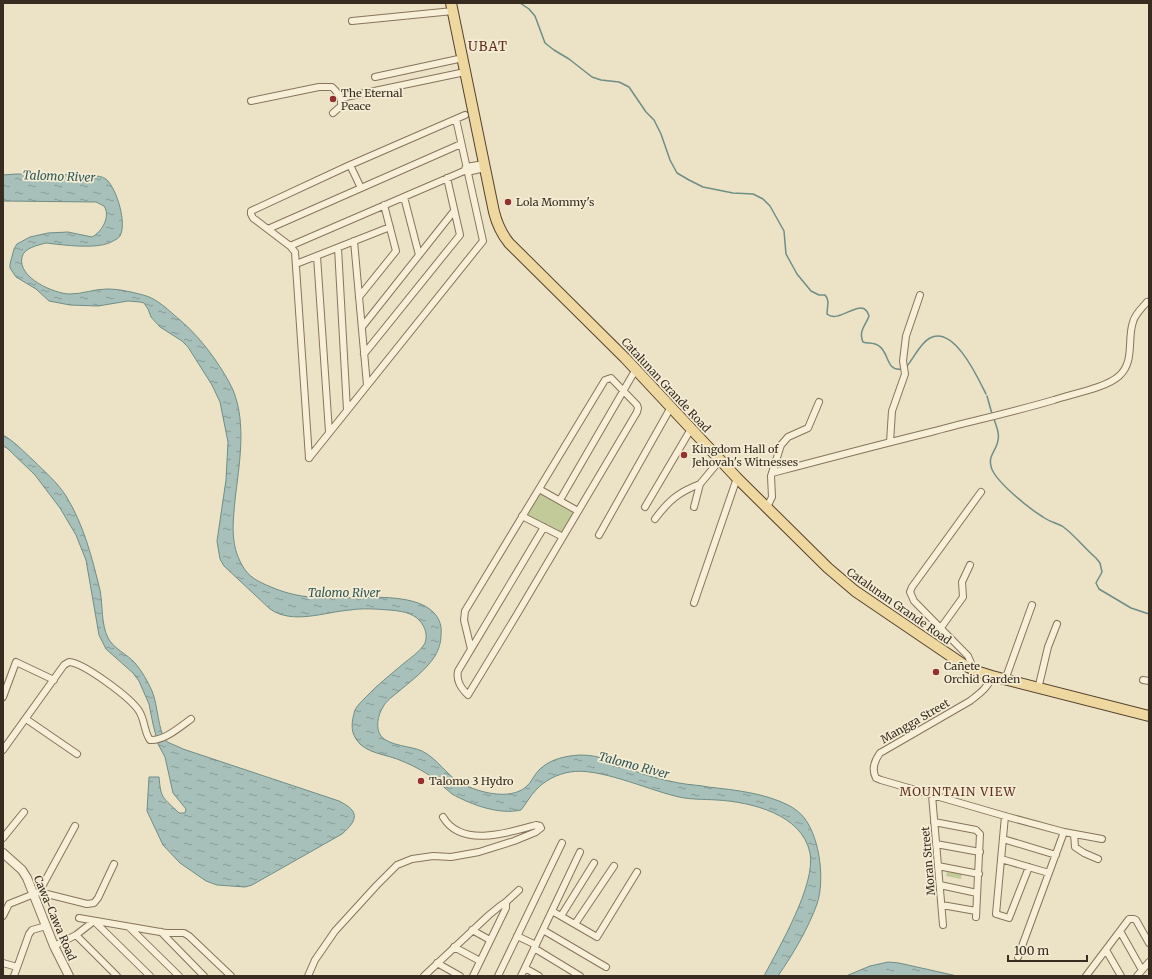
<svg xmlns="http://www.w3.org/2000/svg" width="1152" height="979" font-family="Merriweather,serif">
<defs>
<pattern id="water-ripples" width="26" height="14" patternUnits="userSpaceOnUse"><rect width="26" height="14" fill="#a7c0b9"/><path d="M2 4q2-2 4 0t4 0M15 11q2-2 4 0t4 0" fill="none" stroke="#899c96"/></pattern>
</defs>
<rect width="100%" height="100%" fill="#ece2c5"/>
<path fill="#c3ca99" d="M539 493 574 512 561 534 526 516Z
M948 866 963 869 961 879 946 876Z"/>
<path fill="url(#water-ripples)" stroke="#6e8e87" d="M16 174 90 175C96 176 103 176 107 180 117 190 127 223 120 236 119 238 115 240 113 241 99 250 64 245 46 243 38 245 24 248 22 257 17 278 55 294 70 294 83 294 94 289 107 289 119 289 132 292 143 295 157 298 169 311 180 320 193 331 204 344 214 358 221 368 228 379 233 390 247 424 239 465 235 500 233 523 230 544 242 565 248 577 259 582 271 587 287 594 303 597 321 598 351 600 414 589 435 614 440 620 442 627 441 635 441 642 439 649 435 656 426 670 411 681 398 692 393 696 386 701 383 707 378 715 375 728 381 736 389 746 411 746 422 751 438 759 447 776 462 784 479 792 509 801 526 787 531 783 534 775 539 770 550 759 565 756 580 755 602 755 610 762 629 769 645 775 662 780 679 783 689 785 699 785 708 787 735 790 764 793 788 805 794 808 801 813 805 819 820 839 825 881 817 904 808 929 793 954 778 976H764C779 947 816 885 810 853 802 814 751 802 717 800 703 799 689 800 675 796 646 789 598 767 570 772 557 774 544 781 536 790 530 796 526 804 521 810 499 815 472 805 452 794 447 790 443 786 438 782 428 773 414 766 402 761 387 754 365 754 356 739 350 730 352 720 355 710 357 706 361 702 365 698 376 686 390 675 403 664 410 658 420 652 425 643 428 635 425 627 420 621 412 612 400 611 389 610 376 609 363 608 350 610 324 612 293 625 270 609L224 566 220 559 217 541 226 480 228 442 220 402 212 385 188 347 182 341 160 327 151 317 148 309 144 303 140 302 128 301 98 306 70 305 49 301 36 289 16 277 10 268V264L14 249 17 244 30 237 48 233 68 232 92 237C102 232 111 216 104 206L96 202 3 201V175Z
M3 435C14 441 24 452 33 460 44 471 58 483 66 496 84 525 92 558 100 590 103 606 101 624 108 638 114 649 127 654 135 663 142 671 148 682 152 691 158 705 158 731 166 741 170 744 178 746 183 749L339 801C359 811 359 819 342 834L252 885 245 887 217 885 206 881 180 863 163 845 147 811 149 777H159C161 800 163 797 179 813H185L186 809 173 793 165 757 158 744 153 724 149 704 139 681 133 673 106 649 99 635 86 560 76 535 60 508 35 475 7 448 3 446Z
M888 962 899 963 957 976H846L870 966Z"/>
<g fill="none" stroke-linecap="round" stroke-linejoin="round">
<path stroke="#6e8e87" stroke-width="1.5" d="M520 3 529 9 535 16 545 43 554 50 569 59 592 77 601 80 619 82 629 87 646 112 654 120 661 134 670 160 677 173 689 180 703 187 733 193 753 194 763 199 770 206 784 231 786 254 797 274 811 291 819 295H825L827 298 828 302 827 314C840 325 863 294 869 316 866 325 858 331 863 342 868 344 874 342 879 346 889 352 886 372 902 369
M907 366C914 358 920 343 930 338 954 325 978 378 986 394
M987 396 992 414
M994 419C996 426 1000 433 998 440 997 450 988 455 991 466 993 480 1030 509 1043 517 1048 521 1056 523 1062 526 1075 535 1084 548 1096 558L1100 563 1102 572 1096 583 1099 589 1131 608 1149 614"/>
<g stroke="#87745c" stroke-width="8">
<path id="minor" d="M352 21 453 11
M375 77 463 58
M341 98 465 72
M251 101 319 87H332L335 90 341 98V106L333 113
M350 165 361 188
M464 171 467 172 485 168
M404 197 419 255
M268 229 461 144
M354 241 367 385
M290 246 464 171 466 167 484 164
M338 248 347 410
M317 256 329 432
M296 264 390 227
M359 297 396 251 384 205
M362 327 454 211
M364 354 460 235 447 178
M890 442 892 411 905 374 903 361 906 336 920 295
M309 458 295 252 290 246 253 218 251 214V211L350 165 465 115
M309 458 483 241 456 119
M772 473C825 459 878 445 931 432 972 421 1013 412 1054 400 1071 394 1106 388 1119 376 1135 362 1127 339 1133 322 1135 314 1142 308 1147 302
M539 489 578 511
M560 500 636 369
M645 507 691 429
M694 507 700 484 720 460
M767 507 772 497 771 476 781 445 788 437 808 428 819 402
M522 516 563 537
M655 519C669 500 679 492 700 484
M599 535 671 407
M694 603 737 478
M940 629 963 597 962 582 970 565
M471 649 464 620 465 611 605 380 611 378 637 405 638 408 637 412 516 616 468 695C461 688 456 681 458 671L544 527
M971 669V663L968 656 914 601 910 592 912 587 981 492
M992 676C988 688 979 694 970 701L880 753C875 760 871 769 876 778L881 780 1005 816 1064 832 1102 839
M1005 680 1032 605
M1143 680 1149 681
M1038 689 1048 647 1057 624
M3 697 16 662 54 680
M26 719 77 754
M3 750 64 665 69 662C84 663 131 698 139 711 145 720 144 732 150 740 164 741 180 727 191 719
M932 795 943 925
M1005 816 996 914 1009 918 1029 867
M934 822 976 830 980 834 976 917
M1074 834 1075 847 1084 853 1098 859
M3 838 24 812
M1003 839 1056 855
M936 844 980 852
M1001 859 1049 873
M938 866 979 874
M940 885 977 893
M39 892 75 826
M942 905 976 911
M552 911 597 937 637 872
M3 916 9 904 39 892 87 904 94 903 98 898 114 864
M561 916 594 863
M79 918 166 933H184L189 936 231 976
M94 921 150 976
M575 924 614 866
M129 927 179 976
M472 930 490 940
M543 930 606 967
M1120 931 1142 970
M161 932 204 976
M76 935 117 976
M517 936 536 945
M54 946 76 935 94 921
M454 947 480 961
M534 948 580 976
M1106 950 1121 976
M1018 957 1064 832
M3 963 17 967
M437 963 460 976
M525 968 539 976
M14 976 29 934 32 930 46 926
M308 976 315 960 335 931 377 885 397 865 412 859 433 856 451 857 479 852 514 841 536 832 541 828 540 826 536 825C508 833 461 848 443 817
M424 976 489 915 500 906 506 902 519 890
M473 976 506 908V902
M498 976 562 843
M521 976 580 852
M1086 976 1129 919H1134L1136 920 1149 943
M1137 976 1149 962"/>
</g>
<g stroke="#87745c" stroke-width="10">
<path id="tertiary" d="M3 853 22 870 27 878 54 946 69 976"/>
</g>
<g stroke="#554230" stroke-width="12">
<path id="primary" d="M451 3 494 212C497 224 501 233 509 243L625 358 737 478 828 568 855 591 964 665 979 672 992 676 1149 716"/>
</g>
<use href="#minor" stroke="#f7efd8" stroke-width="6"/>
<use href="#tertiary" stroke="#f7efd8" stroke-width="8"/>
<use href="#primary" stroke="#eed89f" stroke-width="10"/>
</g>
<g fill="#93312e" stroke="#f4ecd4" stroke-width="1.5">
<circle cx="333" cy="99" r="4"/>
<circle cx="508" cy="202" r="4"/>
<circle cx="684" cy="455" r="4"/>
<circle cx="936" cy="672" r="4"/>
<circle cx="421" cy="781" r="4"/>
</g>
<g text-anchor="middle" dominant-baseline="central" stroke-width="3.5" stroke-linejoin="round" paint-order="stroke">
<g font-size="11" fill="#372c1f" stroke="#f4ecd4" text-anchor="start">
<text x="341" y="93">The Eternal<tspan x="341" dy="13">Peace</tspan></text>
<text x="516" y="202">Lola Mommy's</text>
<text x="692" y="449">Kingdom Hall of<tspan x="692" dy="13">Jehovah's Witnesses</tspan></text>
<text x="944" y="666">Cañete<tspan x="944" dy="13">Orchid Garden</tspan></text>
<text x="429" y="781">Talomo 3 Hydro</text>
</g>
<g font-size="11" fill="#372c1f" stroke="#f4ecd4">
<text transform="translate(666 385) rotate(47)">Catalunan Grande Road</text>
<text transform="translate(899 606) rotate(35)">Catalunan Grande Road</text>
<text transform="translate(915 721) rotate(-30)">Mangga Street</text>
<text transform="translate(928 861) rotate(-95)">Moran Street</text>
<text transform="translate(55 918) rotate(67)">Cawa-Cawa Road</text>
</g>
<g font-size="12" font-style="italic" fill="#2f5655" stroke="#f4ecd4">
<text transform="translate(59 176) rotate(2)">Talomo River</text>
<text x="344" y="592">Talomo River</text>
<text transform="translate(634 765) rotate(15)">Talomo River</text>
</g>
<g font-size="12" letter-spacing="1" fill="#623020" stroke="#f4ecd4">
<text x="958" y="791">MOUNTAIN VIEW</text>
</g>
<g font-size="13" letter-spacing="1" fill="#623020" stroke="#f4ecd4">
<text x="488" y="46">UBAT</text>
</g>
</g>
<rect width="1152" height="979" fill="none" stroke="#372c1f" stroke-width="8"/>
<path d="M1008 955v6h79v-6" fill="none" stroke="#372c1f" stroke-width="2"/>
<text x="1014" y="955" font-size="12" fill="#372c1f" stroke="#f4ecd4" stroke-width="3" paint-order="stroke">100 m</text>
</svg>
